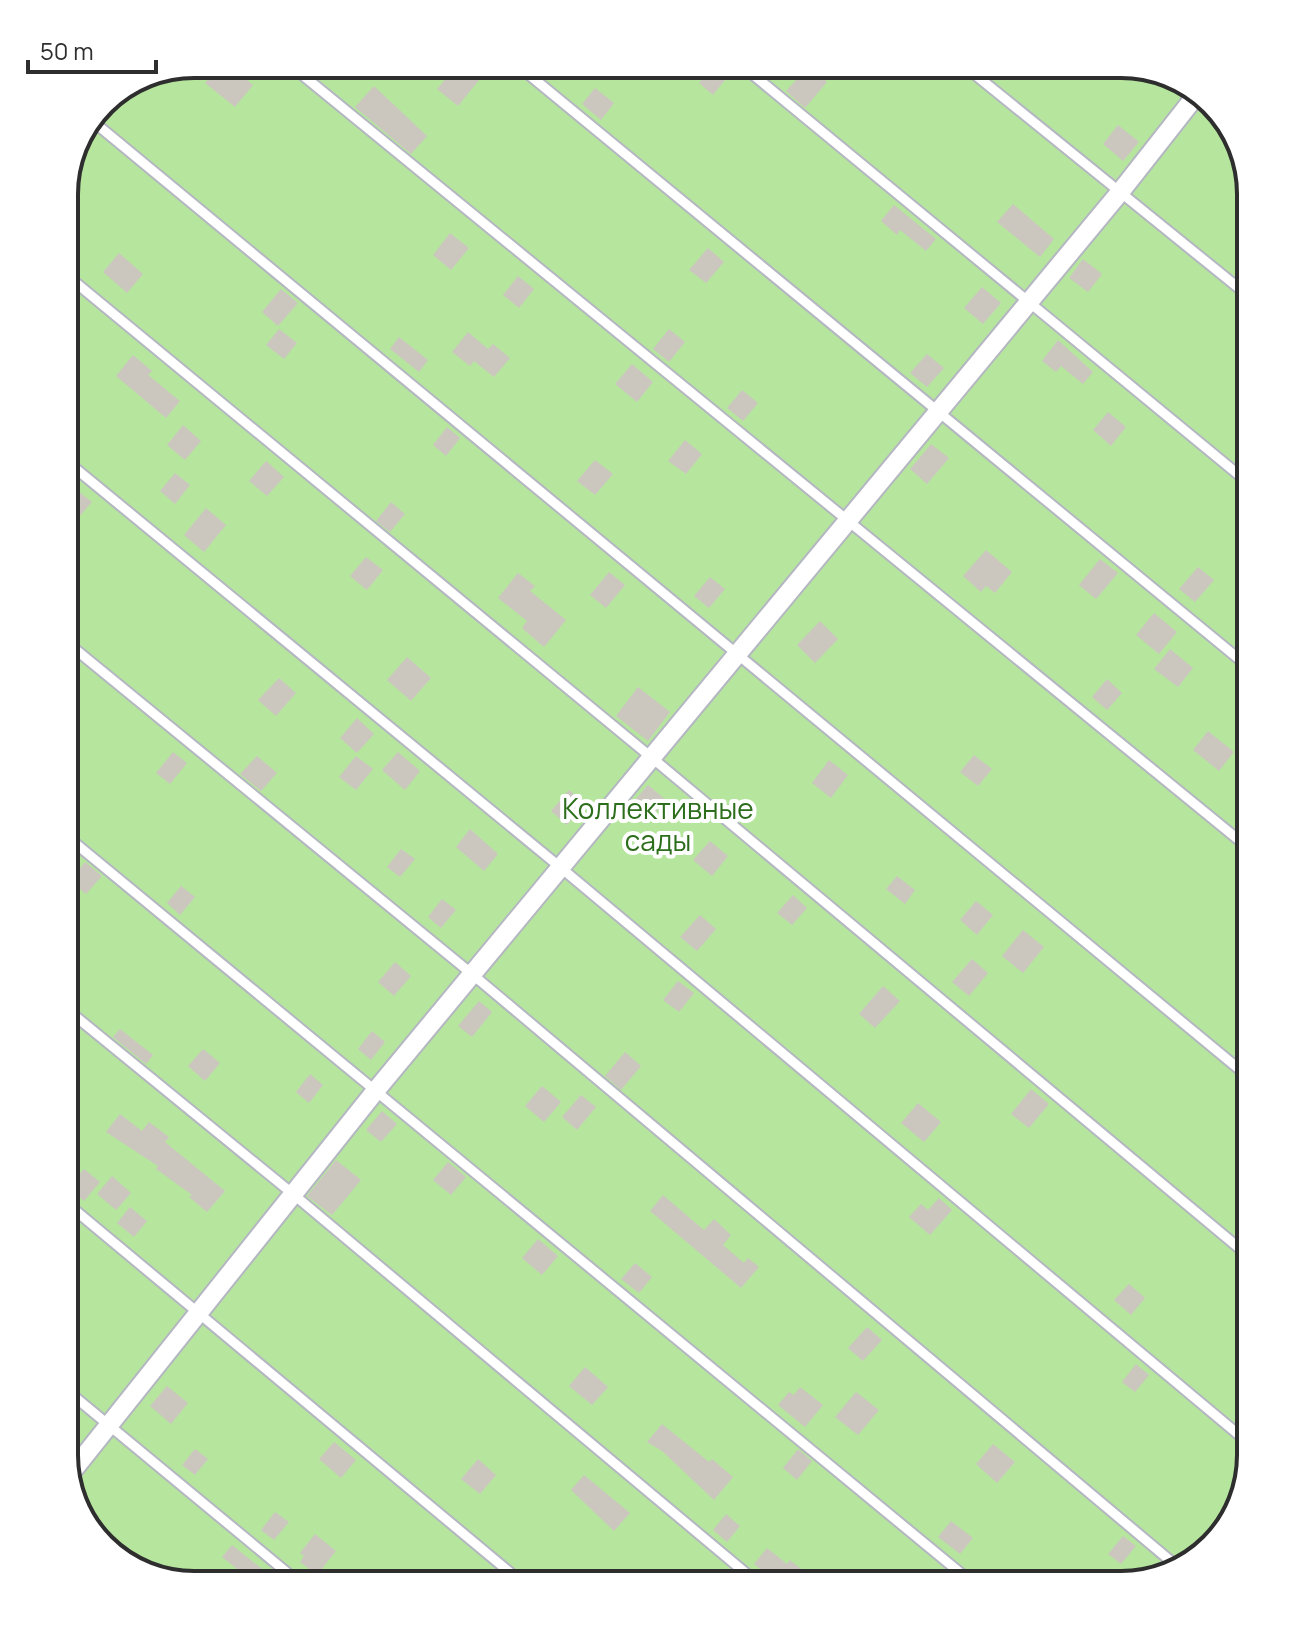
<svg xmlns="http://www.w3.org/2000/svg" width="1315" height="1649" font-family="Manrope,sans-serif">
<rect width="100%" height="100%" fill="#efe9e1"/>
<path fill="#b6e59e" d="M194 64H1129L1186 82 1229 122 1251 194V1456L1234 1520 1193 1563 1122 1585H186L129 1567 86 1527 64 1455V185L108 97Z"/>
<path fill="#cbc7bf" d="M221 64H228L253 85 235 107 205 83Z
M458 64 479 80 458 106 437 89Z
M715 64 729 75 713 95 699 83Z
M809 66 827 82 805 108 786 91Z
M374 86 427 136 411 154 355 107Z
M595 88 614 103 601 120 582 104Z
M1118 125 1139 142 1123 161 1103 144Z
M1013 204 1054 239 1040 257 997 222Z
M894 205 936 239 926 251 900 230 897 235 881 221Z
M450 233 469 248 451 270 433 255Z
M708 248 724 262 706 283 689 270Z
M119 253 143 274 127 293 103 272Z
M1083 259 1102 274 1088 292 1069 278Z
M518 276 534 289 519 308 503 295Z
M982 287 1001 303 983 324 964 308Z
M281 289 298 303 278 326 262 312Z
M279 329 297 343 284 359 266 345Z
M669 329 685 342 669 362 653 349Z
M468 332 488 349 493 344 510 358 494 377 474 361 470 366 452 352Z
M399 337 428 360 419 372 390 349Z
M1058 340 1093 372 1083 384 1061 366 1056 372 1042 361Z
M927 354 944 368 927 387 910 373Z
M133 355 152 371 148 375 180 401 166 418 116 376Z
M632 364 653 382 637 402 615 384Z
M742 390 758 403 743 421 727 408Z
M1108 412 1126 427 1111 446 1093 430Z
M183 425 201 441 185 460 167 445Z
M447 427 460 438 446 456 433 445Z
M685 440 702 454 686 474 668 461Z
M931 444 949 458 927 484 910 469Z
M595 460 613 474 595 495 577 481Z
M266 461 284 477 267 496 249 481Z
M175 473 190 485 175 504 160 491Z
M78 491 92 502 77 519 64 509Z
M391 502 405 514 390 532 376 521Z
M206 508 226 525 204 552 184 535Z
M986 550 1012 572 995 593 986 586 981 592 963 576Z
M366 557 383 570 367 590 350 576Z
M1100 559 1118 573 1096 599 1079 585Z
M1198 567 1214 580 1195 602 1179 589Z
M609 572 625 585 606 608 590 595Z
M518 573 535 586 530 591 566 620 544 647 522 628 527 621 498 598Z
M710 577 725 589 709 608 694 596Z
M1154 613 1177 632 1159 654 1136 635Z
M820 621 838 639 815 663 797 645Z
M1170 649 1193 668 1178 687 1154 669Z
M407 657 431 678 411 701 387 680Z
M279 678 296 693 276 716 258 700Z
M1107 679 1122 693 1107 710 1092 697Z
M638 687 670 712 648 741 616 716Z
M357 718 374 734 357 753 340 738Z
M1208 731 1234 752 1219 771 1193 750Z
M173 752 187 763 170 784 156 773Z
M398 752 420 771 405 790 382 770Z
M974 755 992 769 978 786 960 772Z
M257 756 277 773 261 791 240 774Z
M356 756 373 769 356 790 339 777Z
M829 760 848 775 831 798 812 783Z
M648 785 666 800 645 824 627 809Z
M569 790 585 804 567 825 551 811Z
M470 829 498 854 484 871 456 847Z
M710 841 728 856 712 876 693 860Z
M401 849 415 859 400 877 387 867Z
M85 862 102 876 86 894 70 881Z
M897 876 915 890 905 904 886 889Z
M181 886 195 897 180 915 167 903Z
M793 895 807 908 792 925 777 913Z
M442 899 456 910 441 928 428 917Z
M976 901 993 915 977 935 960 920Z
M700 915 716 929 697 951 680 937Z
M1023 930 1044 947 1023 973 1002 956Z
M972 959 988 973 969 996 952 982Z
M395 962 411 976 394 996 378 982Z
M678 981 694 993 679 1012 663 1000Z
M883 986 900 1001 875 1028 859 1014Z
M479 1001 492 1012 472 1037 458 1026Z
M120 1029 153 1055 146 1064 113 1037Z
M372 1031 385 1042 371 1060 358 1049Z
M203 1049 220 1063 205 1081 188 1066Z
M625 1052 641 1066 621 1090 605 1076Z
M310 1074 323 1085 309 1103 296 1092Z
M542 1086 561 1102 544 1122 525 1106Z
M1031 1089 1049 1104 1029 1128 1011 1114Z
M581 1095 596 1107 577 1130 562 1117Z
M918 1103 941 1122 924 1142 901 1123Z
M382 1111 397 1124 381 1142 366 1130Z
M120 1114 142 1131 149 1122 169 1137 165 1142 225 1191 207 1212 189 1197 192 1195 156 1169 158 1166 106 1132Z
M336 1160 361 1180 332 1215 307 1196Z
M448 1162 466 1177 451 1195 433 1180Z
M84 1169 100 1182 84 1201 68 1187Z
M112 1176 131 1193 116 1210 97 1194Z
M663 1195 704 1230 714 1219 731 1235 723 1245 744 1263 748 1258 759 1267 741 1288 650 1211Z
M939 1198 952 1210 930 1235 909 1217 921 1204 928 1210Z
M130 1207 147 1221 134 1237 117 1223Z
M538 1239 558 1256 542 1275 522 1258Z
M635 1263 652 1277 639 1293 621 1279Z
M1129 1284 1145 1298 1131 1315 1114 1300Z
M867 1327 882 1340 863 1361 848 1348Z
M1136 1364 1149 1375 1135 1392 1122 1382Z
M585 1367 608 1387 592 1405 569 1386Z
M167 1386 188 1403 171 1424 150 1406Z
M800 1387 823 1405 805 1427 778 1405 789 1392 794 1395Z
M856 1392 879 1410 858 1435 835 1417Z
M662 1424 709 1462 712 1459 733 1477 714 1500 662 1451 647 1442Z
M334 1442 356 1460 341 1478 319 1459Z
M993 1444 1015 1462 997 1483 976 1464Z
M195 1449 208 1459 195 1475 182 1465Z
M798 1449 812 1461 797 1480 783 1468Z
M478 1459 496 1475 480 1494 461 1479Z
M584 1475 630 1513 614 1531 571 1490Z
M275 1512 289 1522 274 1540 261 1530Z
M726 1514 740 1526 727 1542 713 1530Z
M951 1521 973 1538 960 1554 938 1537Z
M315 1534 336 1551 317 1575 300 1562 304 1556 300 1553Z
M1123 1536 1136 1546 1121 1564 1108 1554Z
M232 1545 282 1585H241L247 1577 222 1557Z
M767 1548 787 1564 790 1560 805 1572 795 1585H789L773 1572 769 1576 754 1564Z"/>
<g fill="none" stroke-linecap="round" stroke-linejoin="round">
<g stroke="#b4b7c1" stroke-width="13">
<path id="service" d="M289 64 1251 850
M516 64 1251 669
M740 64 1251 485
M962 64 1251 298
M95 123 1251 1079
M64 273 651 757 1251 1258
M64 459 560 867 1251 1445
M64 640 472 974 1179 1568
M64 834 975 1585
M64 1007 293 1194 760 1585
M64 1201 525 1585
M64 1388 302 1585"/>
</g>
<g stroke="#b4b7c1" stroke-width="22">
<path id="minor" d="M70 1474 377 1089 1121 191 1198 93"/>
</g>
<use href="#service" stroke="#fff" stroke-width="9"/>
<use href="#minor" stroke="#fff" stroke-width="18"/>
</g>
<g text-anchor="middle" dominant-baseline="central" stroke-width="8" stroke-linejoin="round" paint-order="stroke">
<g font-size="28" fill="#2c6e1b" stroke="#fff">
<text x="658" y="808">Коллективные<tspan x="658" dy="32">сады</tspan></text>
</g>
</g>
<path d="M0 0H1315V1649H0ZM194 78H1121A116 116 0 0 1 1237 194V1455A116 116 0 0 1 1121 1571H194A116 116 0 0 1 78 1455V194A116 116 0 0 1 194 78Z" fill="#fff" fill-rule="evenodd"/>
<path fill="none" stroke="#2e2e2e" stroke-width="4" d="M194 78H1121A116 116 0 0 1 1237 194V1455A116 116 0 0 1 1121 1571H194A116 116 0 0 1 78 1455V194A116 116 0 0 1 194 78Z"/>
<path d="M28 60v12h128v-12" fill="none" stroke="#2e2e2e" stroke-width="4"/>
<text x="40" y="60" font-size="24" fill="#2e2e2e" stroke="#ffffff" stroke-width="6" paint-order="stroke">50 m</text>
</svg>
